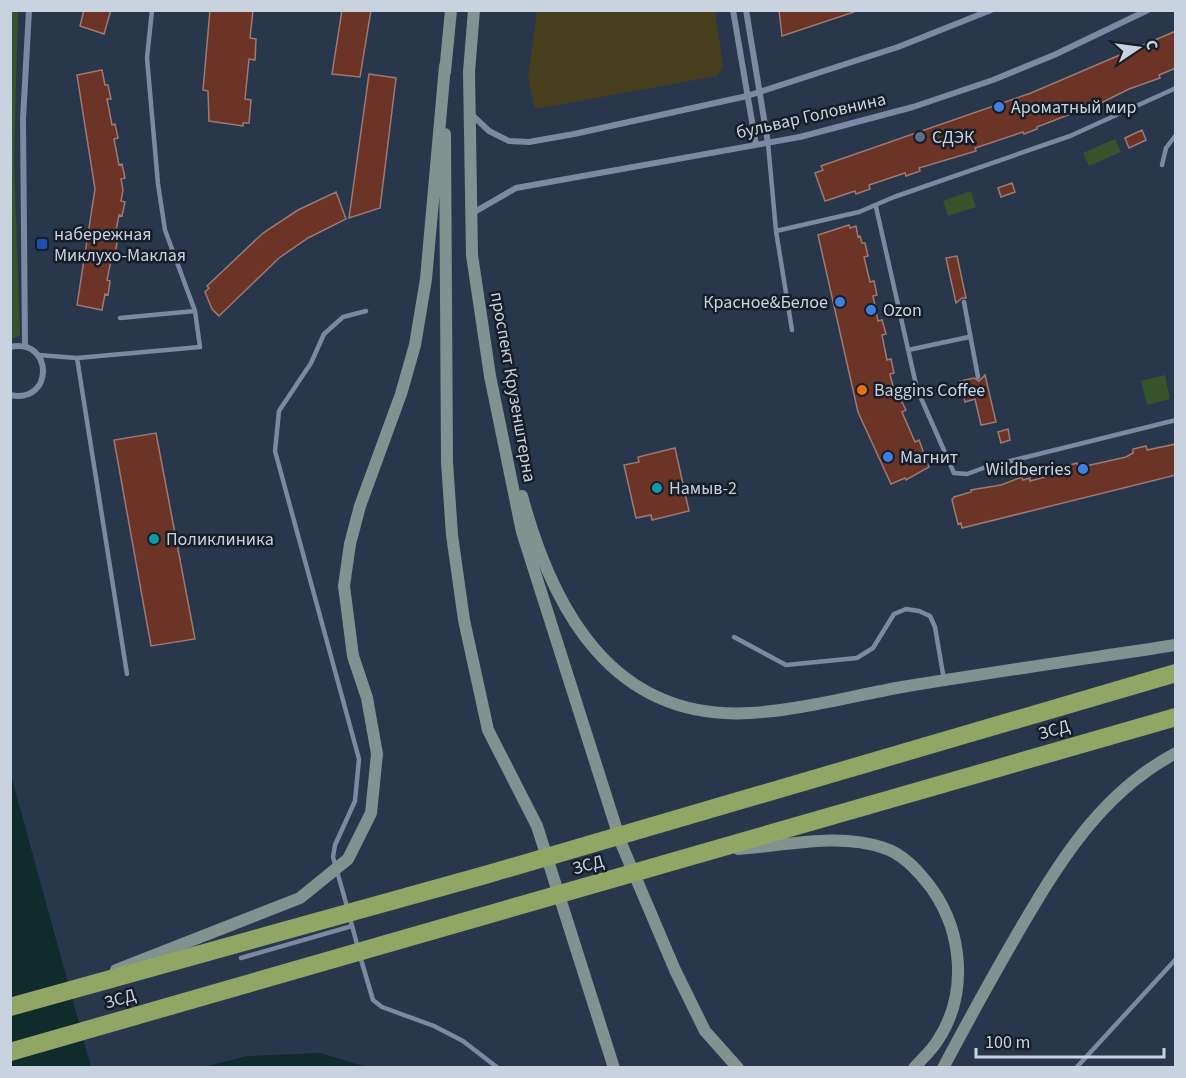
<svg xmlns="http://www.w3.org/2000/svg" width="1186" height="1078" font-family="'Source Sans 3',sans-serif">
<rect width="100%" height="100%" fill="#29374d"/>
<path fill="#365329" d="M10 11H18L14 162 20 336 11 339Z
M1115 139 1121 152 1089 166 1083 153Z
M971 191 976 207 948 216 943 201Z
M1165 375 1170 399 1147 405 1141 381Z"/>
<path fill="#473e1e" d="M537 11H715L723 67 717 76 535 109 528 77Z"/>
<path fill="#0f2b2c" d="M11 775 91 1067H11Z
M320 1053 367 1067H204L247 1056Z"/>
<path fill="#6c3426" stroke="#9b7a72" stroke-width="1.5" d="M84 10H111L104 34 80 26Z
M210 10H253L250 38 256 39 255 60 249 59 245 99 251 100 249 123H243V126L209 121 208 91 203 90Z
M342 10H371L360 77 332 74Z
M779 10H854V12L782 36Z
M1176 31V68L1159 75 1160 78 1129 89 1087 110 1086 108 1037 127V129L1024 134 1023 132 975 148 976 151 919 168 920 171 906 176 905 173 869 185 870 189 856 194 855 191 825 201 815 173 823 170 821 166 1031 93Z
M102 70 105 85H108L111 99H107L112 125 115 124 118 138 114 139 119 165 122 164 125 178 121 179 123 190 121 201 125 202 122 216 119 215 114 241 117 242 115 256 112 255 107 280 110 281 108 295 105 294 102 310 77 305 95 189 77 75Z
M369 74 396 78 380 208 349 218Z
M1142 130 1146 140 1129 148 1125 138Z
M1012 183 1015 192 1001 197 998 188Z
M336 192 346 219 308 238 279 258 219 316 212 309 205 292 209 288 207 286 263 233 298 210Z
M849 225 850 228 856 226 858 237 860 236 862 243H865L868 256 864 257 870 282 874 281 877 295 873 296 878 321 882 320 886 334 882 335 887 360 891 359 894 373 890 374 896 399 900 398 906 410 902 412 915 442 919 440 929 467 906 480 905 478 891 484 858 412 818 235Z
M957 256 966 298H962L956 303 946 258Z
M985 375 996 422 981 425 975 399 965 402 960 381 974 378 979 381Z
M1008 429 1010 440 1001 443 998 432Z
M156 433 195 639 151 646 114 440Z
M1176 444V475L962 528 961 523 958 524 952 500 954 497 971 492V490L1001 485 1022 477 1023 480 1030 478V481L1056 474 1064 470 1063 467 1077 463 1078 467 1086 466 1126 457 1133 453V449L1146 446 1147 450Z
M675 448 689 511 652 520 651 515 636 518 624 465 639 462 638 457Z"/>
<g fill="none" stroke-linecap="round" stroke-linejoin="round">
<path stroke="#7a8aa3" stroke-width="4.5" d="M768 143 776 231 792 330
M1162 165 1166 148 1176 135
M876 207 917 389 954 473 967 474 986 467 1176 420
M776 231 859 212 894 197 1070 136 1176 88
M964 302 978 377
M120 318 195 311
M908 350 969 337
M38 355 77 358 200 347 195 311 165 230 158 184 147 58 152 10
M77 358 127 674
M734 637 786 665 857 658 873 648 894 614 906 609 919 611 930 616 935 627 944 680
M348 910 333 857 335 845 355 801 359 759 275 451 279 411 311 363 324 334 343 317 366 311
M350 918 358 948
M360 956 373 1000 382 1007 434 1026 463 1041 498 1068
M241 958 352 926
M1076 1068 1176 959"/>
<path stroke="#7a8aa3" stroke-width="6" d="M733 10 756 145
M746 10 768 143
M471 114 489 131 509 141 529 142 574 134 747 96 898 47 991 10
M471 214 516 188 800 137 913 107 993 80 1054 55 1148 10
M25 346 23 119 29 10
M10 347C54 337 54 405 10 395"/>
<path stroke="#819290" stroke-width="12" d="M474 10 469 72 472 255 490 376 522 532 621 843 675 970 705 1031 738 1068
M445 72 451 10
M445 134 447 462 452 535 464 620 488 730 537 826 614 1068
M522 496C553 611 613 721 750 713 801 710 852 696 902 687 993 672 1084 659 1176 645
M738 849C785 846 838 832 884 848 904 854 920 873 932 889 963 933 968 994 938 1040 932 1050 922 1059 914 1068
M116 970 300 898 348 859 371 813 377 754 367 698 353 656 344 586 350 544 360 506 401 394 415 345 426 279 445 66
M943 1068C967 1023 991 979 1016 936 1058 864 1100 793 1176 753"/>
<path stroke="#91a665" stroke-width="18" d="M10 1007 485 875 1176 673
M10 1052 1176 717"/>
</g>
<g fill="#3f7fe0" stroke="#181e28" stroke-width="2">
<circle cx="999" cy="107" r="6"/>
<circle cx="840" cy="302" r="6"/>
<circle cx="871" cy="310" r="6"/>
<circle cx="888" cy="457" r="6"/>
<circle cx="1083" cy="469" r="6"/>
</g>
<circle fill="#5c6f8a" stroke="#181e28" stroke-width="2" cx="920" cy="137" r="6"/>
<rect fill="#1a4fb4" stroke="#181e28" stroke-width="2" x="36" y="238" width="12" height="12" rx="3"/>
<circle fill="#e8710a" stroke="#181e28" stroke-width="2" cx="862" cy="390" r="6"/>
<g fill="#0f9aa8" stroke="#181e28" stroke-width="2">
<circle cx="657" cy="488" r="6"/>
<circle cx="154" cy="539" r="6"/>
</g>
<g text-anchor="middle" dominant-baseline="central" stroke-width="5" stroke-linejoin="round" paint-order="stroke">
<g font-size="18" fill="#c9d2df" stroke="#181e28" text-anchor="start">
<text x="1011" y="107">Ароматный мир</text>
<text x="932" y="137">СДЭК</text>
<text x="54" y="234">набережная<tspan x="54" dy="21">Миклухо-Маклая</tspan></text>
<text x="828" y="302" text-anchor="end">Красное&amp;Белое</text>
<text x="883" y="310">Ozon</text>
<text x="874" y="390">Baggins Coffee</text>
<text x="900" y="457">Магнит</text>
<text x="1071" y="469" text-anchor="end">Wildberries</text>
<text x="669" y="488">Намыв-2</text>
<text x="166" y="539">Поликлиника</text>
</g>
<g font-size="18" fill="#c9d2df" stroke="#181e28">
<text transform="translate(811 116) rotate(-13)">бульвар Головнина</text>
<text transform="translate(513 387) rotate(80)">проспект Крузенштерна</text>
<text transform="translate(1054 730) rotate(-16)">ЗСД</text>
<text transform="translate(588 865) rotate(-15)">ЗСД</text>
<text transform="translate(120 999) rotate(-16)">ЗСД</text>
</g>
</g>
<rect width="1186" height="1078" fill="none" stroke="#c9d2df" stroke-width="24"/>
<g transform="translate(1138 48) rotate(77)" stroke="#181e28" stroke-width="4.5" paint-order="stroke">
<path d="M0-4.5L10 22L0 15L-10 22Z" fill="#c9d2df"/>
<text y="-9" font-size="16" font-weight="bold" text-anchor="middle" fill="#c9d2df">С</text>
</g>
<path d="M976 1048v9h188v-9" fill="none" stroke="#c9d2df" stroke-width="3"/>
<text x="985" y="1048" font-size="18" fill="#c9d2df" stroke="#181e28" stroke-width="4.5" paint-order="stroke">100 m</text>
</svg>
